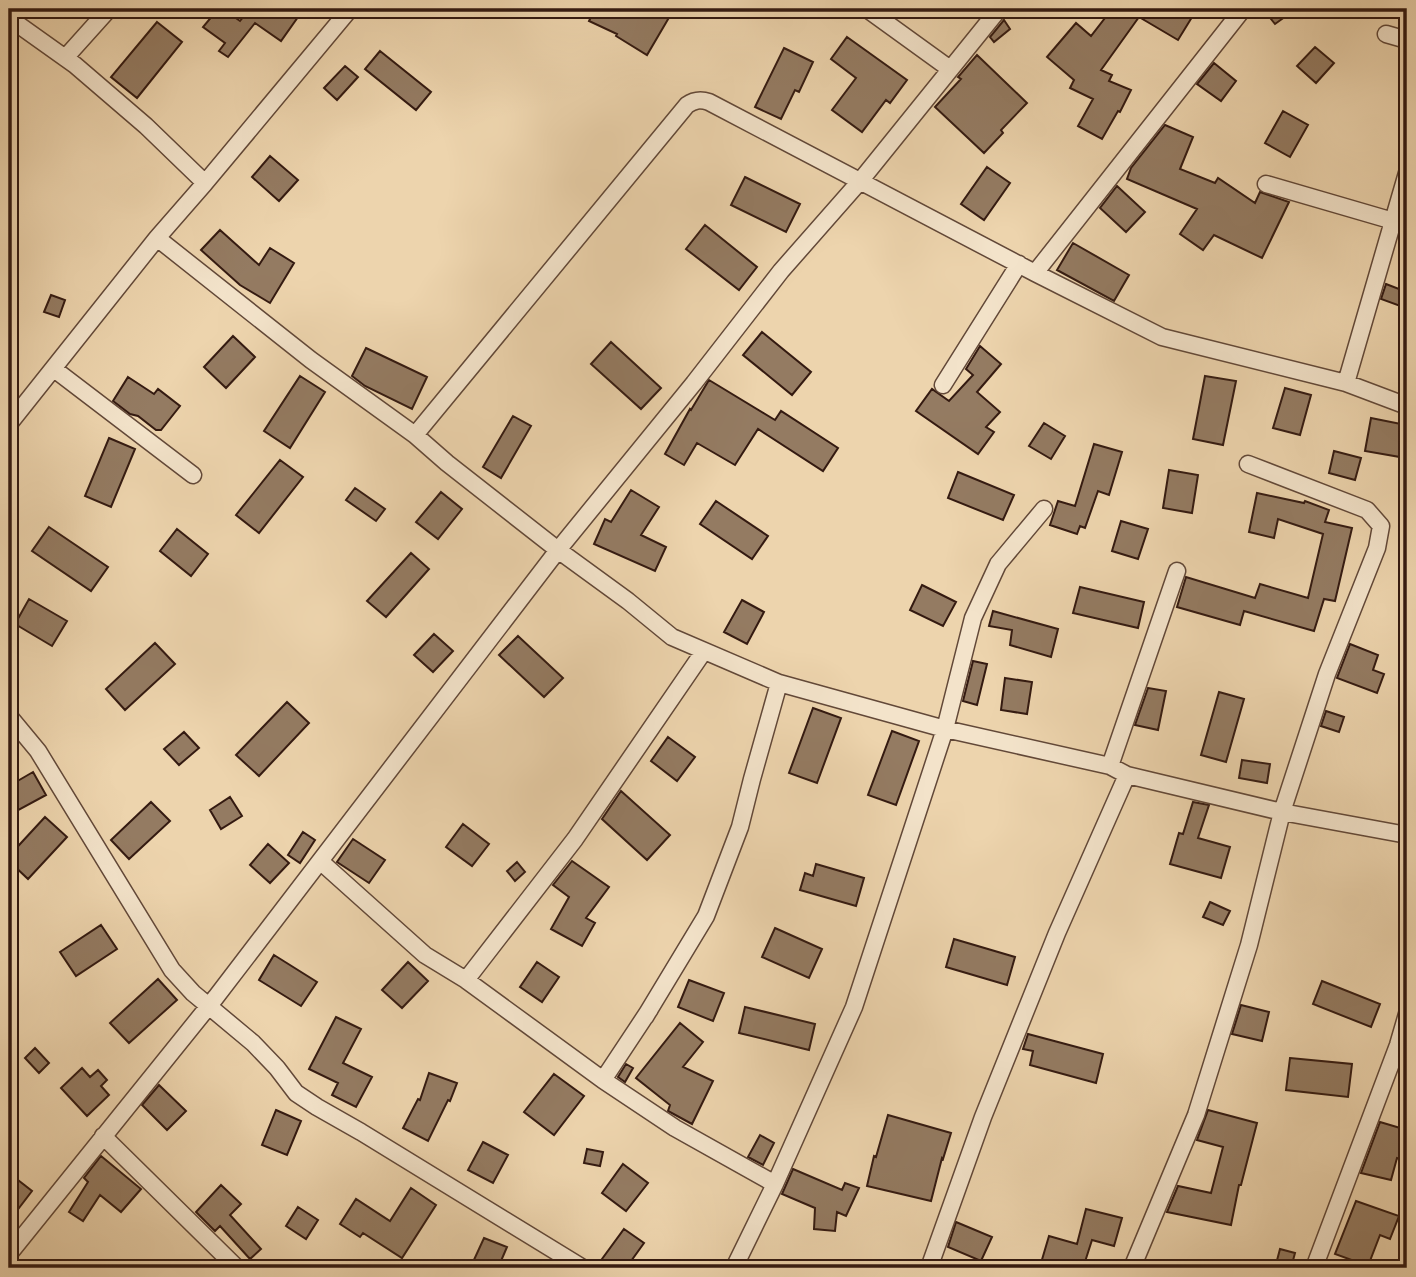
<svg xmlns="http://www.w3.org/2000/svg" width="1416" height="1277" font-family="'IM FELL French Canon',serif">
<rect width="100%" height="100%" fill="#edd4ad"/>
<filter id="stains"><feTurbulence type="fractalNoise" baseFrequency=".00286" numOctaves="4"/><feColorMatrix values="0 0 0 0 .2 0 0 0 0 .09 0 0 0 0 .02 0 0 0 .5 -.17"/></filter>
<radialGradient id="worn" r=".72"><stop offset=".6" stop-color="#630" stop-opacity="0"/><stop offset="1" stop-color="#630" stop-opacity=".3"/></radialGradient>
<path fill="#947b62" stroke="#341a11" stroke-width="2" d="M218 9H223L240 21 244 16 234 9H286L298 17 281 41 255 23 228 57 219 51 225 43 203 27Z
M595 9H674L647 55 616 36 617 34 589 21Z
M1112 9H1197L1178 40 1139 17 1101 70 1112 75 1109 81 1131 90 1120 112 1118 111 1102 139 1078 126 1093 99 1070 88 1074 80 1047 57 1076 23 1091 36Z
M1263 9H1296L1275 24Z
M1004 20 1010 29 994 42 990 37Z
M157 22 182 42 137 98 111 77Z
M847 37 907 80 890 103 886 100 862 132 832 110 856 78 831 59Z
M1315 47 1334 63 1316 83 1297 66Z
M784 48 813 62 799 92 795 90 781 119 755 107Z
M380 51 431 92 416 110 365 69Z
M977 55 1027 103 1001 130 1003 133 984 153 935 107 961 79 958 77Z
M1214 63 1236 81 1221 101 1197 84Z
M345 66 358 77 337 100 324 88Z
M1283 111 1308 125 1290 157 1265 143Z
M1165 125 1193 137 1180 169 1215 183 1218 178 1255 203 1260 192 1289 202 1262 258 1214 235 1203 250 1180 234 1197 209 1127 179 1131 168Z
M270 156 298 180 279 201 252 177Z
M987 167 1010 183 984 220 961 204Z
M745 177 800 204 786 232 731 205Z
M1117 186 1145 212 1126 232 1100 208Z
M705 225 757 267 739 290 686 249Z
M220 230 259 265 270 248 294 263 270 303 240 285 201 250Z
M1073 243 1129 275 1114 301 1057 270Z
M1386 284 1407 292 1403 307 1381 299Z
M51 295 65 300 59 317 44 312Z
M762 332 811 372 792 395 743 355Z
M233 336 255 357 226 388 204 367Z
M611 342 661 388 641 409 591 364Z
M980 346 1001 364 977 392 1000 412 986 427 994 432 978 454 916 411 932 389 949 401 973 375 966 369Z
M366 348 427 377 412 409 365 386 352 376Z
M300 376 325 392 290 448 264 431Z
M1205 376 1236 381 1223 445 1193 439Z
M128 377 154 394 158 389 180 406 161 430H156L138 416 130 414 113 401Z
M709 380 775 420 781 411 838 448 823 471 758 429 735 465 697 443 684 465 665 454 690 409 691 410Z
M1285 388 1311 395 1300 435 1273 428Z
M513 416 531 426 501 478 483 467Z
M1371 418 1406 425 1400 457 1365 451Z
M1044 423 1065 436 1051 459 1029 446Z
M109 438 135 449 111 507 85 496Z
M1094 444 1122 452 1109 495 1098 491 1085 528 1080 526 1077 534 1050 525 1058 501 1075 506Z
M1334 451 1361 458 1355 480 1329 473Z
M280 460 303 477 259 533 236 515Z
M1169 470 1198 475 1192 513 1163 508Z
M958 472 1014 495 1003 520 948 498Z
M355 488 385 509 376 521 346 500Z
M631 490 659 507 641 535 666 547 655 571 594 544 605 519 611 522Z
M441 492 462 509 438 539 416 522Z
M1257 493 1304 503 1305 501 1329 510 1325 522 1352 528 1335 601 1324 599 1314 631 1244 611 1240 625 1177 607 1186 577 1255 598 1260 584 1308 598 1323 534 1278 519 1274 538 1249 532Z
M716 501 768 536 752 559 700 524Z
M1121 521 1148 529 1138 559 1112 551Z
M49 527 108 567 91 591 32 551Z
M177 529 208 554 191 576 160 551Z
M411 553 429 569 386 617 367 601Z
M922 585 956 602 943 626 910 610Z
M1080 587 1144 602 1138 628 1073 613Z
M29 599 67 621 52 646 15 624Z
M742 600 764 612 747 644 724 632Z
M993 611 1058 629 1051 657 1010 645 1012 630 989 626Z
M434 634 453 651 433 672 414 655Z
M518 636 563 678 544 697 499 655Z
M155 643 175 664 125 710 106 689Z
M1350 644 1378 655 1373 670 1384 674 1377 693 1337 678Z
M973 661 987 664 977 705 963 701Z
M1005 678 1032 682 1027 714 1001 710Z
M1148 688 1166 691 1158 730 1135 725Z
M1219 692 1244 699 1226 762 1201 755Z
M287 702 309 723 259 776 236 755Z
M813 708 841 718 817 783 789 773Z
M1326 711 1344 717 1339 732 1321 726Z
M892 731 919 741 896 805 868 795Z
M184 732 199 748 179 765 164 749Z
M668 737 695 757 677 781 651 761Z
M1242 760 1270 764 1267 783 1239 778Z
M33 772 46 795 13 813 9 805V786Z
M621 791 670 835 647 860 602 819Z
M230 797 242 816 221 829 210 810Z
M151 802 170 821 129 859 111 840Z
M1193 802 1209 805 1198 838 1230 847 1221 878 1170 864 1179 833 1183 834Z
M45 817 67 837 28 879 9 861V856Z
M463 824 489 844 472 866 446 847Z
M303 832 315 840 300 863 288 855Z
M353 839 385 860 369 883 337 862Z
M268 844 289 863 270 883 250 865Z
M572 861 609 887 586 918 595 923 582 946 551 929 569 897 553 885Z
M517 862 525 872 515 881 507 871Z
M816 864 864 878 856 906 800 890 805 873 813 876Z
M1210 902 1230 911 1223 925 1203 917Z
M101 925 117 949 76 976 60 952Z
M775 928 822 949 809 978 762 957Z
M954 939 1015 957 1007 985 946 967Z
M274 955 317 982 301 1006 259 980Z
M408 962 428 981 402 1008 382 990Z
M537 962 559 977 542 1002 520 987Z
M158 979 177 1000 129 1043 110 1023Z
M689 980 724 993 713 1021 678 1007Z
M1322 981 1380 1004 1371 1027 1313 1004Z
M1241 1005 1269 1012 1262 1041 1232 1034Z
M745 1007 815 1024 809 1050 739 1033Z
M336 1017 361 1029 343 1063 372 1077 356 1107 332 1095 338 1083 309 1069Z
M680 1023 703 1042 683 1067 713 1081 692 1124 668 1111 670 1105 636 1078Z
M1028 1034 1103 1054 1096 1083 1030 1065 1033 1051 1023 1049Z
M35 1048 49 1063 39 1073 25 1058Z
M1290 1058 1352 1064 1348 1097 1286 1090Z
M626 1064 633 1068 625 1082 618 1077Z
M82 1068 90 1077 98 1070 107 1080 101 1086 109 1095 87 1116 61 1088Z
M429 1073 457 1083 450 1101 448 1100 428 1141 403 1128 418 1099 420 1100Z
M554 1074 584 1096 554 1135 524 1112Z
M159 1085 186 1111 167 1130 142 1105Z
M276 1110 301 1121 287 1155 262 1145Z
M1208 1110 1257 1123 1241 1185H1239L1231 1225 1167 1212 1178 1186 1211 1193 1223 1147 1197 1140Z
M888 1115 951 1133 943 1159 942 1158 931 1201 867 1186 874 1156 876 1157Z
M1380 1122 1407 1130V1161L1397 1158 1391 1180 1361 1173Z
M760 1135 774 1143 763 1165 748 1157Z
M483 1142 508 1155 493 1183 468 1170Z
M587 1149 603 1152 600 1166 584 1163Z
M101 1156 141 1189 121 1212 100 1195 83 1221 69 1212 88 1182 84 1178Z
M623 1164 648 1183 626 1211 602 1193Z
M793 1169 842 1190 845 1183 859 1188 846 1216 837 1212 835 1231 814 1229 815 1208 782 1194Z
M9 1173 32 1191 9 1221Z
M221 1185 241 1204 230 1215 261 1249 250 1259 220 1226 215 1231 196 1212Z
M411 1188 436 1205 402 1258 363 1233 360 1237 340 1224 356 1199 390 1221Z
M1356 1201 1399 1216 1390 1239 1380 1235 1368 1266 1335 1254Z
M298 1207 318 1220 306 1239 286 1226Z
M1086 1209 1122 1218 1114 1246 1092 1240 1083 1268H1059L1041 1263 1049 1236 1077 1244Z
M956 1222 992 1237 981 1261 948 1247Z
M624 1229 644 1243 626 1268H614L602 1259Z
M484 1238 507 1247 498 1268H488L473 1262Z
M1280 1249 1295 1253 1291 1268H1275Z"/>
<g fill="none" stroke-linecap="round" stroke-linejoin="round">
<g stroke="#624838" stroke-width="19">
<path id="minor" d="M867 9 950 69
M9 18 75 65 146 126 205 183
M1386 34 1407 40
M65 58 109 9
M1266 184 1407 225
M157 238 311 360 415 435 447 463 558 550 628 601 672 637 779 683 945 729 1110 766 1127 775 1282 812 1407 835
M1035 273 1243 9
M54 369 193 475
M1346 383 1407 173
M943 385 1019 264
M9 424 157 238 205 183 350 9
M415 435 687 105C694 100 700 99 709 102L1035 273 1162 337 1346 383 1407 406
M9 716 38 751 172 970 193 993 253 1043 277 1068 296 1093 317 1107 361 1132 583 1268
M1110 766 1177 571
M320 861 425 955 466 980 603 1080 675 1128 775 1184
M466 980 575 839 704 651
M645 1017 706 916 740 827 752 779 779 683
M603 1080 650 1009
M103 1136 237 1268
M9 1254 216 997 558 550 694 383 781 271 861 180 999 9
M734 1268 775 1184 854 1007 945 729 973 618 998 564 1044 509
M929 1268 983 1117 1057 933 1127 775
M1132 1268 1196 1115 1249 945 1282 812 1327 674 1377 548 1381 526 1367 510 1248 464
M1314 1268 1398 1045 1407 1014"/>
</g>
<use href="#minor" stroke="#f3e3ca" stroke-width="16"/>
</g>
<rect width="1416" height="1277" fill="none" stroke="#edd4ad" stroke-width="35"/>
<rect x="10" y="10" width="1395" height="1256" fill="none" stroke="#341a11" stroke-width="3.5"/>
<rect x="18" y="18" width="1381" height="1242" fill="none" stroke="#341a11" stroke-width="2"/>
<rect width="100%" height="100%" filter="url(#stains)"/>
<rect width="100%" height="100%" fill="url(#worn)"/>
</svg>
